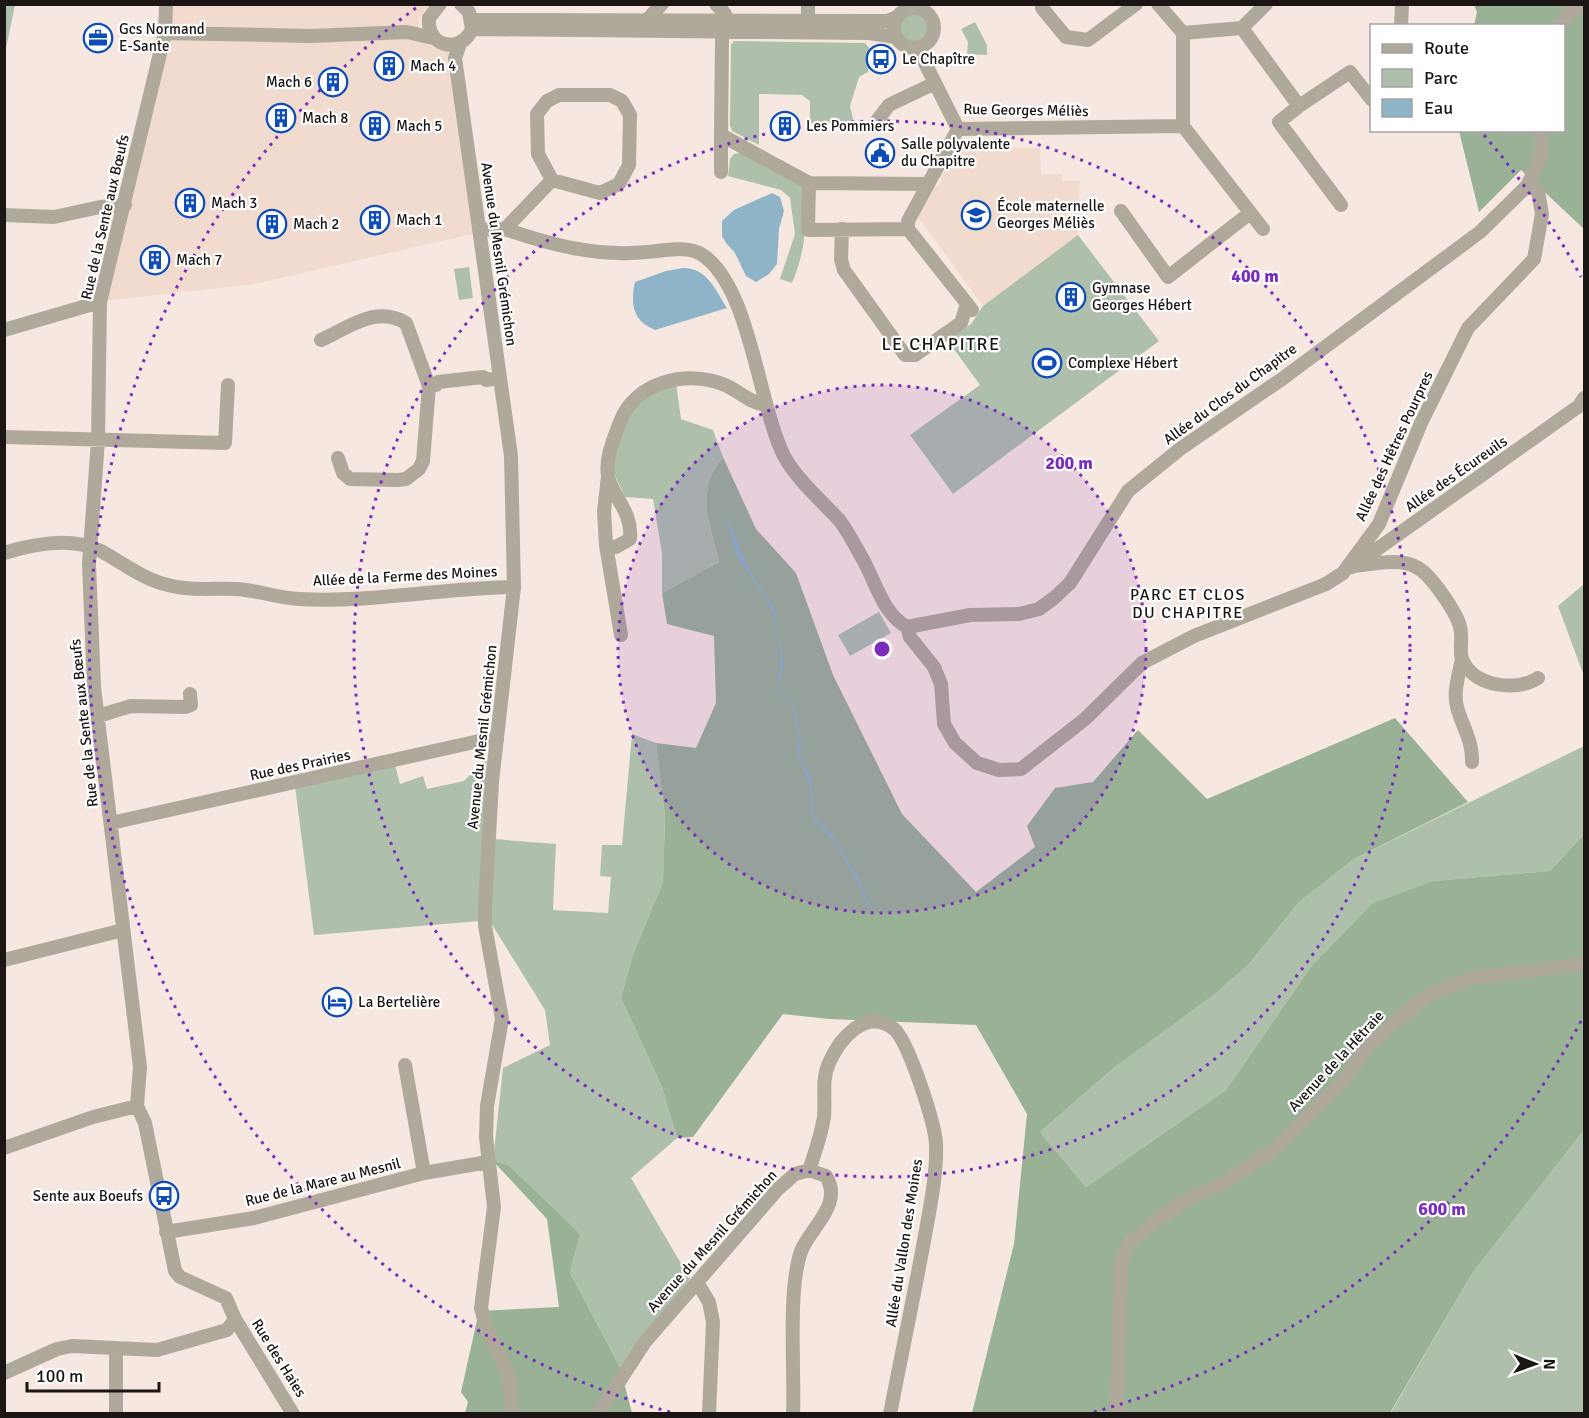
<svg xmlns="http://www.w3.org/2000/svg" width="1589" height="1418" font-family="Signika,sans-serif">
<rect width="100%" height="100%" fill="#f6e8e0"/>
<path fill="#f1dbcf" d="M158 5H430L419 18V30L432 47 459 56 481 232 255 284 103 301 169 9Z
M958 147 1040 148 1041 174H1062V181H1080L1078 235 983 306 918 217 934 188 942 182 941 177Z"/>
<path fill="#aec0ac" d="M5 4 15 5 5 53 4 5Z
M900 28a14 14 0 1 1 28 0a14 14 0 1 1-28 0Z
M975 22 987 45V55L967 54 968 42 961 29Z
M734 41 865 43 874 53 869 62 868 72 859 77 850 106 854 123H810V101L802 95 759 94V145L732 131 730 125 731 45Z
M741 153 804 188C806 227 807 246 792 283L780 279 795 234 790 198 781 190 728 176 730 159 734 154Z
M1078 235 1159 341 953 494 910 435 980 385 948 341 971 324 983 306Z
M469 267 473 298 459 300 454 269Z
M676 383 681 419 713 430 723 457C694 491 710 524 719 562L662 593V553L653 499 625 497 612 469 613 458 631 411 644 397Z
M1584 584V676L1558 606Z
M879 612 891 633 850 656 838 635Z
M632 734 656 743 665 817 663 882 632 957 621 998 662 1087 677 1138 631 1178 690 1279 620 1367 570 1273 580 1234 493 1161 503 1068 550 1045 545 1010 491 923 494 839 556 844 553 910 608 913 611 877 600 876 602 845H622Z
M1584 746V834L1550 871 1433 881 1310 968 1226 1090 1086 1187 1040 1132 1116 1066 1250 963 1299 902 1354 859Z
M487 757 479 921 314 935 295 786 395 765 400 784 423 776 427 789 464 781Z
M1584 1130V1413L1390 1414 1473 1272Z"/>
<path fill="#99b296" d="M1474 5H1584V229L1521 170 1479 212 1459 131 1564 130V26L1474 25 1477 12Z
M723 457 756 529 796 573 833 675 902 814 976 892 1035 847 1027 826 1055 788 1093 782 1138 730 1207 799 1395 718 1468 802 1354 859 1299 902 1250 963 1213 995 1116 1066 1040 1132 1086 1187 1226 1090 1310 968 1372 904 1433 881 1550 871 1584 834V1130L1473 1272 1390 1413H972L1014 1244 1027 1114 976 1025 829 1019 783 1014 693 1137 677 1138 662 1087 621 998 632 957 663 882 665 817 656 743 696 748 716 703 714 636 667 624 662 593 719 562C710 524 694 491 723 457Z
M493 1161 509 1166 580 1234 570 1273 620 1367 632 1413H465L468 1402 461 1392 479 1311 559 1307 547 1219Z"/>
<path fill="#8fb4c8" d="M772 193 780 197 784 211 779 229 777 264 769 274 756 282 746 276 735 253 726 243 722 236V221L734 210Z
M683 268C707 268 715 289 727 308L655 330C633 321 630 305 635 282L666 271Z
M728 523H730L747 566 775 610 784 665 778 686 795 709 801 742 800 753 811 779 814 817 833 836 859 879 872 910 868 907 859 885 833 840 813 819 809 782 797 751 799 740 793 708 777 686C787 638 774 602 743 567 735 557 731 536 728 523Z"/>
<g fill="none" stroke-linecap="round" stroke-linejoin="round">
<path stroke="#aea99a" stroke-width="14" d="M440 4 429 18C426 47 461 55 472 29L469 12 461 4
M716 4 725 14 726 20 722 39 721 135 809 183 927 184
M1158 4 1183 33V126L1263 229
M1042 8 1066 37 1088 40 1136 4
M894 28a20 20 0 1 1 40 0a20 20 0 1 1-40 0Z
M472 20 888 21 897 17
M808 20V4
M647 24V20L662 4
M1401 26 1402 4
M1560 26 1567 15 1581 4
M1242 28 1299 106 1350 72 1372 100
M472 29 869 33 896 37
M165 33 311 36 407 32 433 38
M1183 33 1242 28 1266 4
M460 44 455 58 511 456 514 587 492 782 485 907V926L502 1019 487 1106 486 1137 494 1207 481 1308 486 1327 509 1376 513 1414
M917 47 958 129 1183 126
M1299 106 1279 122 1341 205
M873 126 889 105 935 83
M958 129 908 221V229L972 310
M721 172V135
M809 183 808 230 908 229
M1121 211 1168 277 1250 213
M4 215 54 217 100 207 125 205
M505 229C552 245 597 257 647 252 663 251 687 245 701 254 750 284 758 404 784 456 797 480 822 501 840 521 848 532 855 545 861 556 876 581 881 612 907 627L910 637 934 667 941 684 944 724 955 743 977 763 999 770 1021 769 1085 719 1142 663 1194 636 1326 584 1343 573 1379 524 1421 423 1468 328 1534 259 1542 214 1538 191 1527 186
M842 229 841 259 844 270 905 355H915L961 323 967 304
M479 230 505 229 552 180 600 193 619 184 629 165 630 115 622 101 610 95H559L547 101 537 114 538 154 552 180
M4 330 100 302
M321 340C350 327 376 305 406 323L429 386 423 461 419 469 406 479 398 480 350 479 343 473 338 458
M436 385 438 382 483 377 486 380 500 378
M4 437 225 443 228 385
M606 545 604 511 608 477
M4 553C33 544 71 537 99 550 122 562 142 579 168 585 190 591 213 588 236 589 257 590 278 598 299 599 371 603 443 588 514 587
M1354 566C1373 564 1401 557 1418 568 1431 575 1457 613 1460 627 1463 637 1459 650 1462 659 1473 687 1517 692 1538 678
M1352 567 1579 406 1584 398
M907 627 970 615 1019 614 1039 609 1054 598 1070 583 1128 491 1180 449 1282 379 1480 232 1527 186 1542 154 1541 130
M621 635 606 545 616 547 630 539C633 512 612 496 608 476 605 458 614 438 620 422 635 382 687 369 725 385 741 392 746 401 765 405
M1462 659C1459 674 1453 692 1457 707 1462 726 1473 741 1472 762
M98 716 131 706 185 707 191 705 190 694
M111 823 488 739 497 740
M4 960 123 930
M405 1065 424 1173
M4 1148 93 1117 137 1106
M809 1170C815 1153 821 1135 824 1117 826 1099 821 1080 829 1063 839 1040 866 1006 894 1029 909 1042 935 1124 936 1144 937 1173 931 1202 926 1230 915 1291 902 1352 890 1414
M166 1232 254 1218 424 1173 488 1162
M697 1282 709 1302 713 1322 709 1414
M235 1319 293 1414
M4 1373 57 1349 72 1346 157 1350 227 1330 235 1319 226 1298 180 1277 175 1271 145 1123 137 1106 140 1067 94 687 89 564 98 440 100 302 165 33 166 4
M116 1414V1350
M598 1414 645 1342 778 1189 795 1174 809 1170 826 1176C843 1204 813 1225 802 1249 787 1286 795 1370 793 1414
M1117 1414 1121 1262 1129 1243 1160 1218 1187 1200 1222 1184 1276 1148 1341 1084 1370 1044 1426 996 1472 978 1584 964"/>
</g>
<circle cx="882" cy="649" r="264" fill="#7b2cbf" fill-opacity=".12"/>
<g fill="none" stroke="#7b2cbf" stroke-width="3" stroke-dasharray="3 6">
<circle cx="882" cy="649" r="264"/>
<circle cx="882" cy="649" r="528"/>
<path d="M1581 1021A792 792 0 0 1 1094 1412M670 1412A792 792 0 0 1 416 8M1484 135A792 792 0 0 1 1581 277"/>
</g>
<defs>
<g id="office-ring" transform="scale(1.5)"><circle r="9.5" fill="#fff" stroke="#0e4cb7" stroke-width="1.5"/><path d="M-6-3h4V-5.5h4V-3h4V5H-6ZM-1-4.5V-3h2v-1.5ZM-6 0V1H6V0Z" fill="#0e4cb7"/></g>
<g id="bus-ring" transform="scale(1.5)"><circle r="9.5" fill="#fff" stroke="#0e4cb7" stroke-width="1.5"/><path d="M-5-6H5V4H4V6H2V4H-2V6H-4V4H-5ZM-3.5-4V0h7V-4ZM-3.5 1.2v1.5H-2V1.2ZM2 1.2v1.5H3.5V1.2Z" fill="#0e4cb7"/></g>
<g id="building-ring" transform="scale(1.5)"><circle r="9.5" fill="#fff" stroke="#0e4cb7" stroke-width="1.5"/><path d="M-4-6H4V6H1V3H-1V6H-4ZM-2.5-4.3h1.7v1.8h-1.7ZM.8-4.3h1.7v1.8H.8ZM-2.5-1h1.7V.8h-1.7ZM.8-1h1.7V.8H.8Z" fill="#0e4cb7"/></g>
<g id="civic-ring" transform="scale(1.5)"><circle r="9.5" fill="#fff" stroke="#0e4cb7" stroke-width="1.5"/><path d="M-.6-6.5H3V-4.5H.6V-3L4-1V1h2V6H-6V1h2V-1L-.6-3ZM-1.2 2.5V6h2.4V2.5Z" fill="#0e4cb7"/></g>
<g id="school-ring" transform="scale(1.5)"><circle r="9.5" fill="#fff" stroke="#0e4cb7" stroke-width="1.5"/><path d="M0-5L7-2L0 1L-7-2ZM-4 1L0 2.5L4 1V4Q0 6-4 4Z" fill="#0e4cb7"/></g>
<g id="stadium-ring" transform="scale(1.5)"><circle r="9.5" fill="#fff" stroke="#0e4cb7" stroke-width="1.5"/><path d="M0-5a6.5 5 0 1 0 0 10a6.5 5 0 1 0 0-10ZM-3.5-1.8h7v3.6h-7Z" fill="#0e4cb7"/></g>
<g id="hotel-ring" transform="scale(1.5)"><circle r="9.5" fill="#fff" stroke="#0e4cb7" stroke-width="1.5"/><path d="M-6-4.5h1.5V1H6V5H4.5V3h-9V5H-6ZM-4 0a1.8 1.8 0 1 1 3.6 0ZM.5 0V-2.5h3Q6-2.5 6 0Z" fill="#0e4cb7"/></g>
</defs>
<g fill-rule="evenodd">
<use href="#office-ring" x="98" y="38"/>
<use href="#bus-ring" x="881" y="59"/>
<use href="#building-ring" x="389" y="66"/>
<use href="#building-ring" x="333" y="82"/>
<use href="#building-ring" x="281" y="118"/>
<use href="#building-ring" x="375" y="126"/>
<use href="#building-ring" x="785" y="126"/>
<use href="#civic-ring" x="880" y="153"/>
<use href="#building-ring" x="190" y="203"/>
<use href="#school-ring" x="976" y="215"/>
<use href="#building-ring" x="375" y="220"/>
<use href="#building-ring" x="272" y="224"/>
<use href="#building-ring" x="155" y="260"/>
<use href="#building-ring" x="1071" y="297"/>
<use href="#stadium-ring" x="1047" y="363"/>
<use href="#hotel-ring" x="337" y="1002"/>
<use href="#bus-ring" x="164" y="1196"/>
</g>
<g text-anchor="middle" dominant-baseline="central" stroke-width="4.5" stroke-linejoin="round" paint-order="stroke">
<g font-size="15" fill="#1b1614" stroke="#fff" text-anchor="start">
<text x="119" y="29">Gcs Normand<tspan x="119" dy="17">E-Sante</tspan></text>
<text x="902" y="59">Le Chapître</text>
<text x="410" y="66">Mach 4</text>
<text x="312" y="82" text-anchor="end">Mach 6</text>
<text x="302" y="118">Mach 8</text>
<text x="396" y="126">Mach 5</text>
<text x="806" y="126">Les Pommiers</text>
<text x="901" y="144">Salle polyvalente<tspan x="901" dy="17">du Chapitre</tspan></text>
<text x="211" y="203">Mach 3</text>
<text x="997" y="206">École maternelle<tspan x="997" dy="17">Georges Méliès</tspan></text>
<text x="396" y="220">Mach 1</text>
<text x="293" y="224">Mach 2</text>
<text x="176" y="260">Mach 7</text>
<text x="1092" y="288">Gymnase<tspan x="1092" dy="17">Georges Hébert</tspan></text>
<text x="1068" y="363">Complexe Hébert</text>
<text x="358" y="1002">La Bertelière</text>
<text x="143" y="1196" text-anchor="end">Sente aux Boeufs</text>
</g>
<g font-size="15" fill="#1b1614" stroke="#fff">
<text transform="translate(1026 110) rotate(1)">Rue Georges Méliès</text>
<text transform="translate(105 217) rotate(-77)">Rue de la Sente aux Bœufs</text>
<text transform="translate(499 254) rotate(82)">Avenue du Mesnil Grémichon</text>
<text transform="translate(1230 394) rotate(-36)">Allée du Clos du Chapitre</text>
<text transform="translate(1394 446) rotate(-65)">Allée des Hêtres Pourpres</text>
<text transform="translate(1456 474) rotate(-35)">Allée des Écureuils</text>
<text transform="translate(405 576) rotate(-3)">Allée de la Ferme des Moines</text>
<text transform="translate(84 723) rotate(-96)">Rue de la Sente aux Bœufs</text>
<text transform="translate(482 737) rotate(-84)">Avenue du Mesnil Grémichon</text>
<text transform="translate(300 765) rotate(-12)">Rue des Prairies</text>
<text transform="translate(1336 1061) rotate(-47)">Avenue de la Hêtraie</text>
<text transform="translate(323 1182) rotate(-14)">Rue de la Mare au Mesnil</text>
<text transform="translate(712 1241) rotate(-48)">Avenue du Mesnil Grémichon</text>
<text transform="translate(904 1243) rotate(-81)">Allée du Vallon des Moines</text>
<text transform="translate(279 1358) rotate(58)">Rue des Haies</text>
</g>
<g font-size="16" letter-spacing="1.5" fill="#1b1614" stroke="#fff">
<text x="1188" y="595">PARC ET CLOS<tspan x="1188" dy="18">DU CHAPITRE</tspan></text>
</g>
<g font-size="18" letter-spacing="1.5" fill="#1b1614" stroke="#fff">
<text x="941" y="344">LE CHAPITRE</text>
</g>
</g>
<circle cx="882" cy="649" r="9" fill="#7b2cbf" stroke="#fff" stroke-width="3"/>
<g font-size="18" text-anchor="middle" font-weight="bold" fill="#7b2cbf" stroke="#fff" stroke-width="4.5" stroke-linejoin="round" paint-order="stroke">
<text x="1255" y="282">400 m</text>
<text x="1069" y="469">200 m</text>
<text x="1442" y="1215">600 m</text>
</g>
<rect width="1589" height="1418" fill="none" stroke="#1b1614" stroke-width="12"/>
<rect x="1370" y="24" width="195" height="108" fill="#ffffff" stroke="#a4a2a1" stroke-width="1.5"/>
<rect x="1382" y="44" width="30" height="9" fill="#aea99a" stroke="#a4a2a1" stroke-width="1.5"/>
<text x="1424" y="54" font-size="18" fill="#1b1614">Route</text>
<rect x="1382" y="69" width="30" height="18" fill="#aec0ac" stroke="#a4a2a1" stroke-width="1.5"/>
<text x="1424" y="84" font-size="18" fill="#1b1614">Parc</text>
<rect x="1382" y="99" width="30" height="18" fill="#8fb4c8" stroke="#a4a2a1" stroke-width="1.5"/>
<text x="1424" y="114" font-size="18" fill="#1b1614">Eau</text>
<g transform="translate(1535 1364) rotate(91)" stroke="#ffffff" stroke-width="4.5" paint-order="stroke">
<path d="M0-4.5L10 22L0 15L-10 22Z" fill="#1b1614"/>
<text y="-9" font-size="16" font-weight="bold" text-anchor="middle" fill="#1b1614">N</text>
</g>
<path d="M27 1382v9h132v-9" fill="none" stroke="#1b1614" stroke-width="3"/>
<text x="36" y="1382" font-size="18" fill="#1b1614" stroke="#ffffff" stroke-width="4.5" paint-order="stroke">100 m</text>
</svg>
